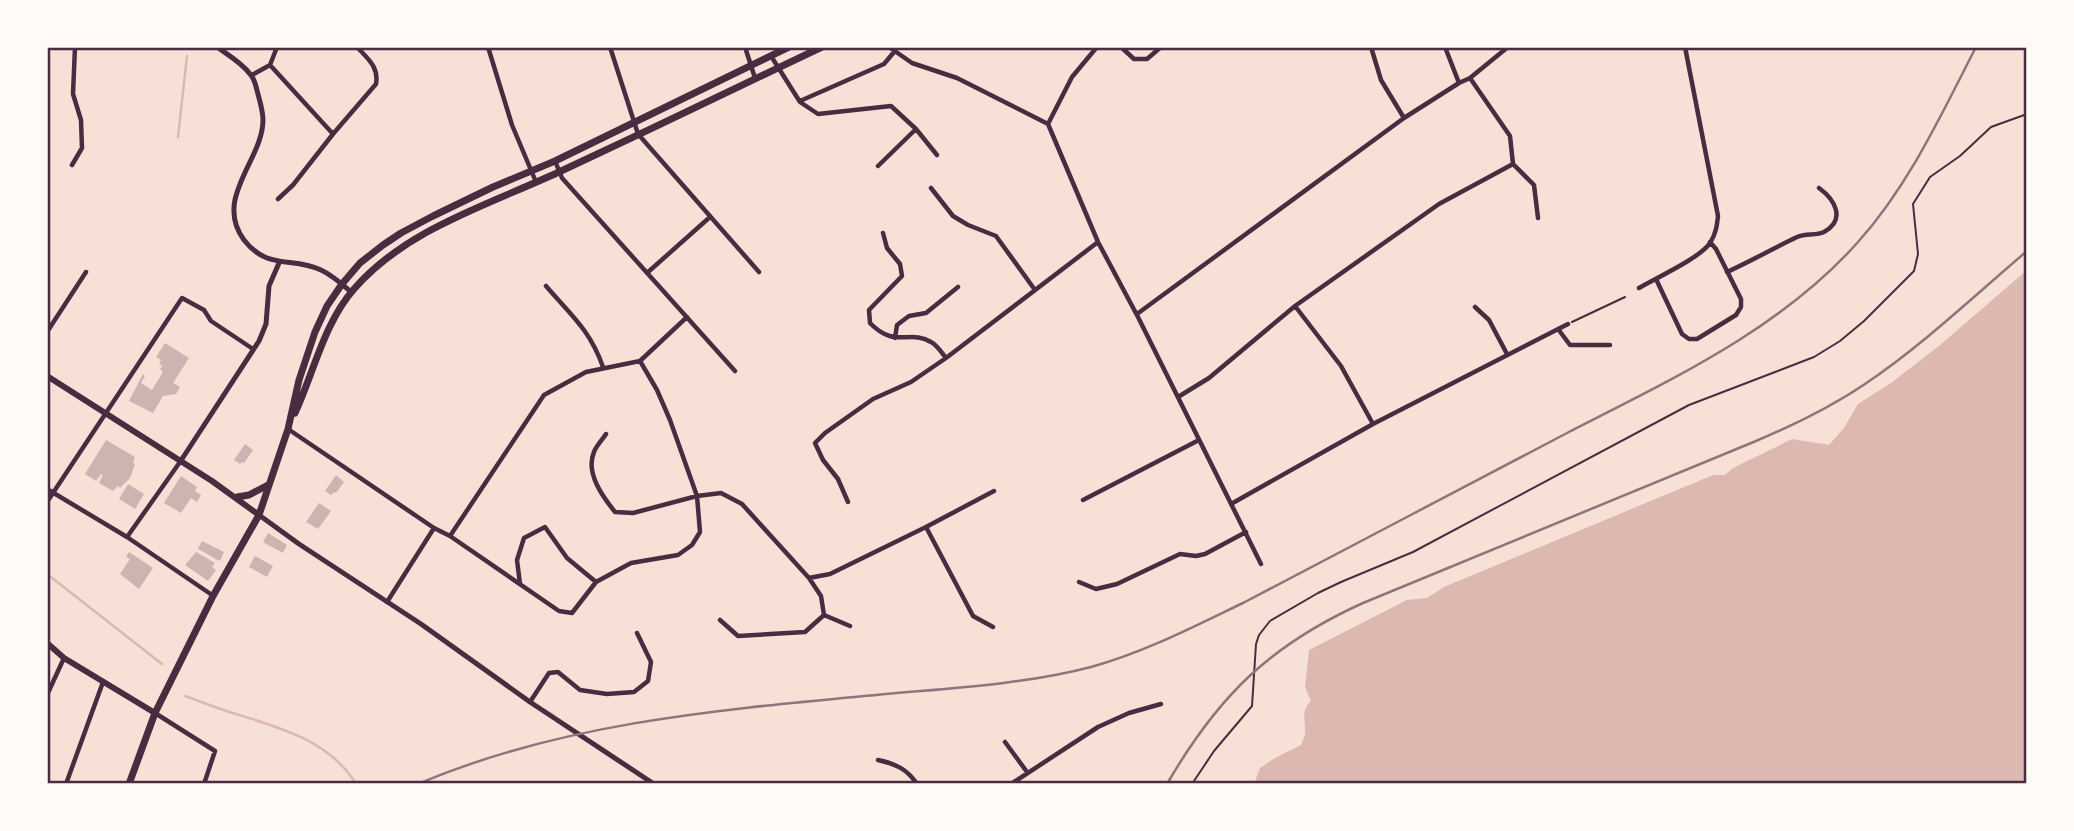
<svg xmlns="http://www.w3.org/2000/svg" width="2074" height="831" font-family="'Roboto Condensed',sans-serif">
<rect width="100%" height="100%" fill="#f7e1d7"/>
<path fill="#dcb8b0" d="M2027 270V784H1254L1260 768 1275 758 1301 745C1301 745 1305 735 1305 734 1306 720 1300 712 1311 701L1305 687 1309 650 1407 600 1427 598 1444 587 1713 475H1725L1733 468 1792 439 1829 445 1844 428 1858 404 1891 383 1940 345Z"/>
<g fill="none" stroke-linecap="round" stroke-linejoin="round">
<path stroke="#dcb8b0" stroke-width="2.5" d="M178 137 187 56
M47 574 162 664
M185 696C202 702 219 709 236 714 281 728 330 741 356 784"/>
</g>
<path fill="#ccb4b1" d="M165 343 189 358 173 383 180 387 176 394 163 396 153 413 129 401 143 374 145 376 141 383 152 390 163 372 160 369 162 366 159 363 161 360 156 357Z
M106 440 135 457 133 463 135 464 130 478 120 488 118 486 113 491 99 483 103 475 101 474 96 481 85 474Z
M245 444 253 450 244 463 242 462 240 464 234 460Z
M336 475 344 482 336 493 334 492 331 495 325 491Z
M181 476 197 487 195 491 201 495 197 502 191 498 181 513 164 503Z
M128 484 144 494 135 509 119 499Z
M319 503 331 511 318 529 306 522Z
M268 533 287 545 283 553 263 542Z
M202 541 224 552 221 559 219 561 200 550 198 548Z
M129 552 153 568 139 589 120 574 130 559 126 557Z
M196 552 215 563 212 567 216 570 208 581 185 565Z
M255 556 273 566 267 577 249 567Z"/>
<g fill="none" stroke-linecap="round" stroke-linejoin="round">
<path stroke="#4a2c40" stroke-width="2" d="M1572 322 1625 297
M1192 784 1214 751 1252 706 1256 644 1259 635 1270 621 1318 593 1341 582 1413 552 1689 405 1814 357 1840 341 1864 321 1914 271 1918 254 1913 204 1930 177 1960 156 1991 127 2027 114"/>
<path stroke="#4a2c40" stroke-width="4.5" d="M488 47 512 125 536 182
M610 47 638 134 759 272
M745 47 755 78
M889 47 912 63 957 78 1048 124 1098 242 1138 317 1261 564
M1121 47 1134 59H1147L1161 47
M1371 47 1381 80 1404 118
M1445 47 1459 83
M771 56 800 102 818 114 891 106 916 129 937 155
M270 65 333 134 376 84C379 67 368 59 357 47
M252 75 270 65 277 47
M1470 78 1510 136 1513 164
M800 101 884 64 894 52
M1048 124 1072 77 1097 47
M555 161 562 178 735 371
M1513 164 1534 185 1538 218
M72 165 82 148 81 120 73 94 75 47
M878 166 916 129
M931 188 953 216 968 225 996 236 1035 290
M278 199 293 185 333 134
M883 233 887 248 900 264 902 276 869 310 870 323C895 349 910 329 931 342 937 345 942 353 946 358
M1727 272C1751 261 1774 248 1797 237 1806 233 1816 236 1824 232 1847 219 1834 199 1819 188
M647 273 710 217
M1656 279 1682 334 1689 339H1697L1736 315 1741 307V299L1716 249 1710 242
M546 286C571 315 590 330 603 367
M1639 288C1656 278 1700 258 1710 243 1716 234 1717 225 1718 216L1685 47
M1295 306 1341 366 1373 424
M1475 307 1489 320 1507 354
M1137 314 1404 118 1459 83 1470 78 1508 47
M1558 329 1570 345H1610
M47 332 86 272
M895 338 897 325 909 316 926 313 958 287
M640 361 687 317
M1178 397 1209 378 1295 306 1439 204 1513 164
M288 429 434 528 450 536 559 611 572 613 596 582
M606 434C603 439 596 446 594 452 585 473 603 497 615 512L633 513 697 496 721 493 742 504 809 578 821 596 824 615 805 632 738 636 720 620
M47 489 127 537 212 595
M1083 500 1199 440
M47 502 182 298 204 310 211 321 253 349
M848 502 838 479 823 460 815 443 825 433 873 399 911 382 946 358 1098 242
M1231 504 1373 424 1568 324
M926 527 973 616 993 627
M450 536 544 395 586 372 640 361
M127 537 180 462
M809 578 830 574 926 527 994 491
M1079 582 1096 589 1117 584 1180 554 1196 556 1205 554 1246 532
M520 584 517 560 524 538 545 527 567 558 596 582 631 563 678 555 692 545 700 532 697 496 670 420 657 390 640 361
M387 602 434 528
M824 615 850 626
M47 695 64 658
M530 702 549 673 558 672 580 690 607 694 634 692 648 681 651 662 637 633
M155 713 215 751 204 784
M1005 742 1027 772
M878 760C896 764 907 769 917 784
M66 784 103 682
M1011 784 1098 727 1129 713 1161 704"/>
<path stroke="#4a2c40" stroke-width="5" d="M217 47C228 55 242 63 250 74 255 79 256 87 258 94 260 102 263 111 263 120 263 160 213 198 244 240 268 271 292 256 321 270 332 275 342 284 351 292
M180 462 259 341 266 324 269 286 279 263
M259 515 299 544 421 624 530 702 654 784"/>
<path stroke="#4a2c40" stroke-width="6" d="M47 376 212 481 259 515
M47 643 64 658 155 713"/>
<path stroke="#4a2c40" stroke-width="7" d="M295 413C314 372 324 323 354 289 406 229 488 205 559 172 647 131 734 89 822 47
M237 497 249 495 268 485
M129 784 155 713 213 596 259 515 288 429 299 380 315 332 327 306 342 284 360 263 383 245 401 233 433 216 493 187 555 161 789 47"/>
<path stroke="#8f747c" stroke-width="2.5" d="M418 784C566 721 728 709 886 694 953 688 1026 684 1091 667 1143 653 1195 626 1243 603 1351 546 1459 490 1567 433 1670 380 1780 330 1858 242 1909 185 1941 115 1976 47
M1167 784C1218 696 1270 645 1363 603L1756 441C1794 425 1831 407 1865 384 1923 345 1974 296 2027 251"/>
</g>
<rect width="2074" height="831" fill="none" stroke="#fffaf5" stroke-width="98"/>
<rect x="49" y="49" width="1976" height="733" fill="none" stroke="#4a2c40" stroke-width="2.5"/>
</svg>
